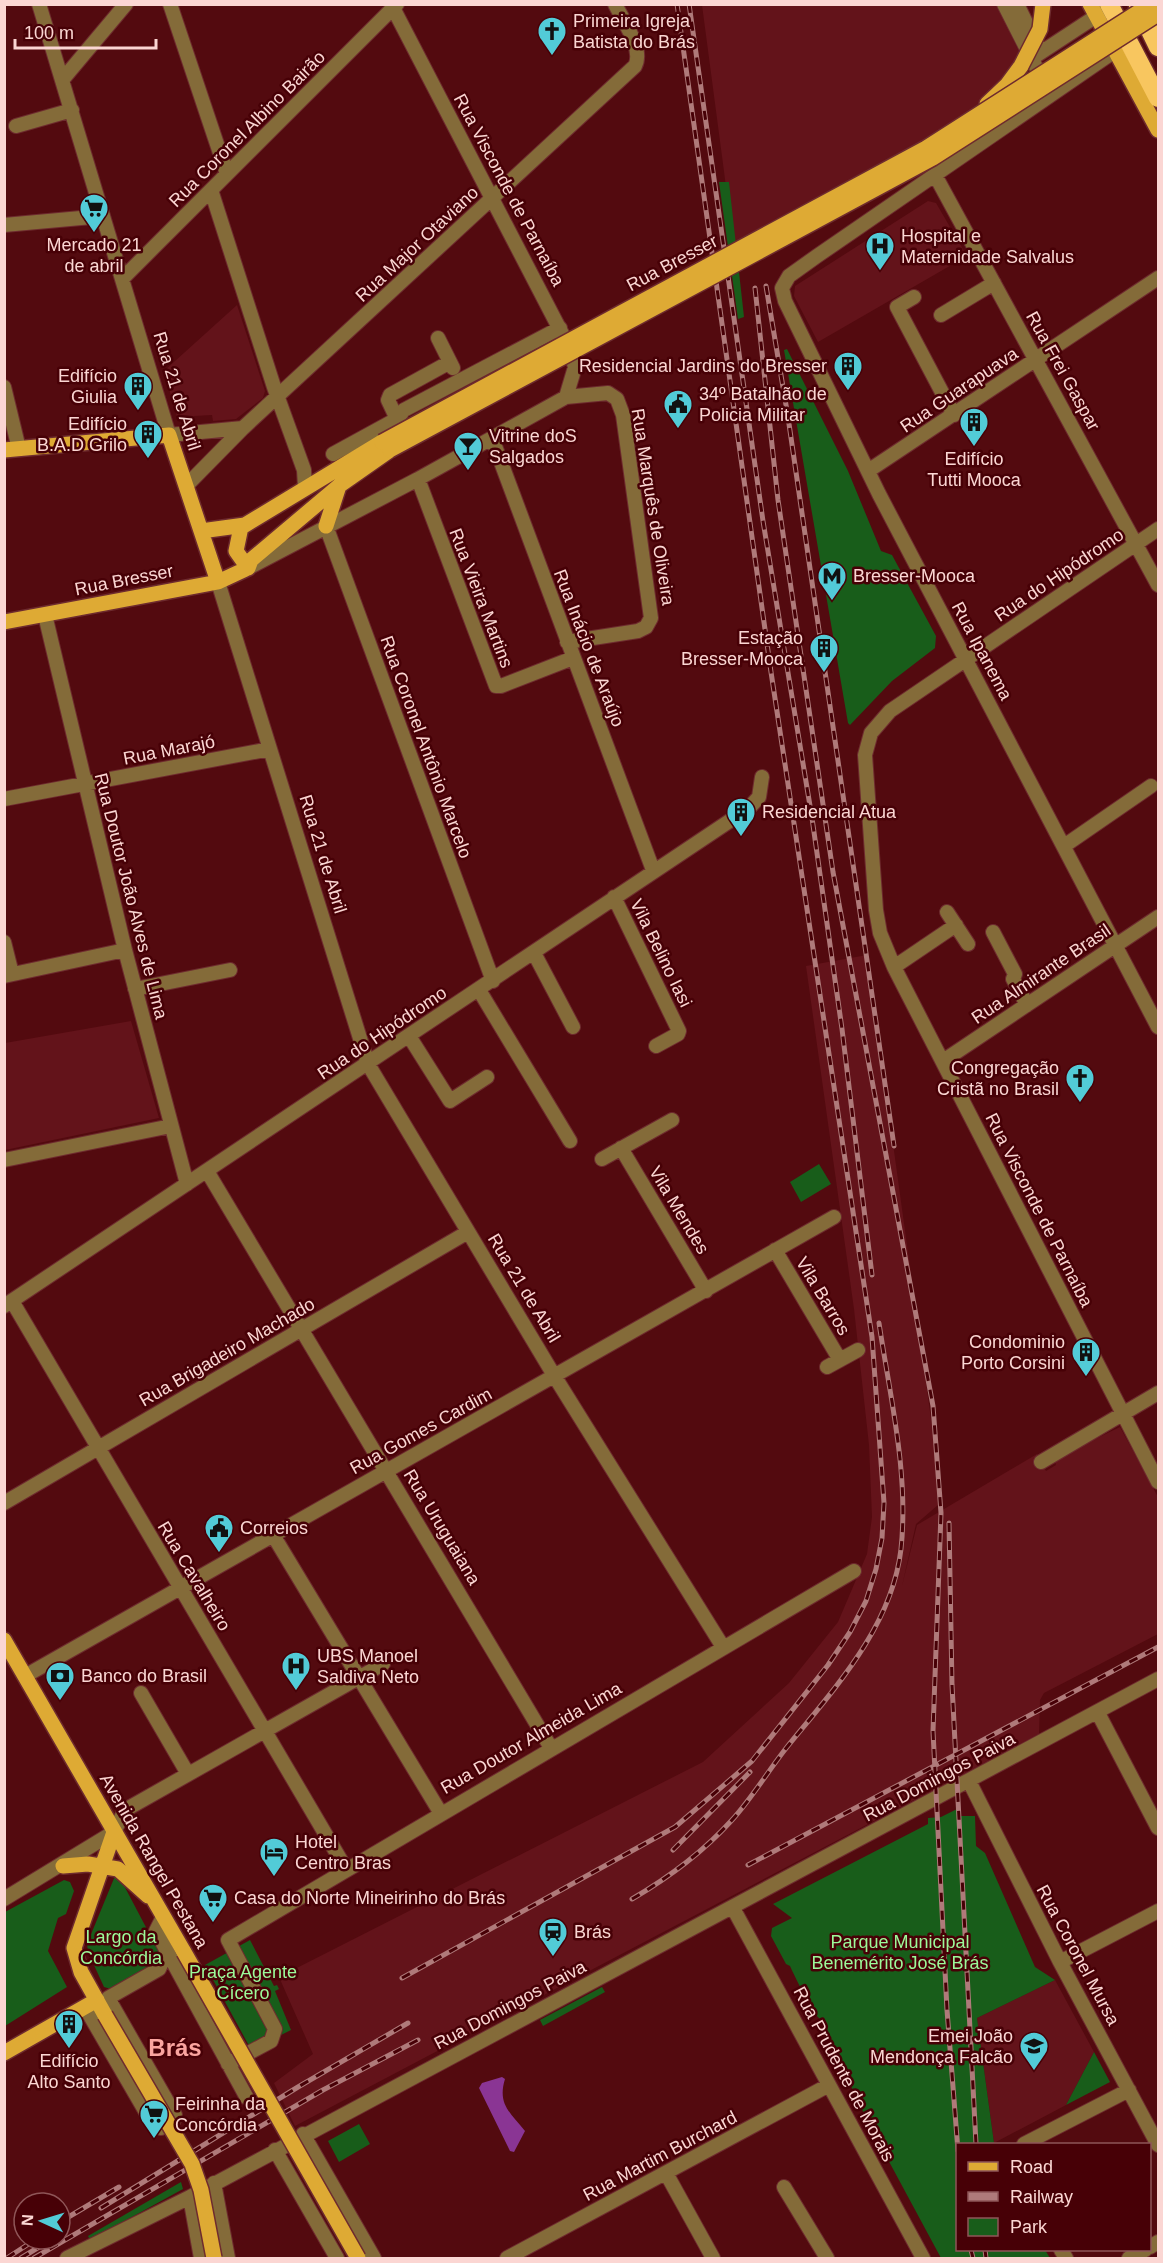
<svg xmlns="http://www.w3.org/2000/svg" width="1163" height="2263" font-family="Arial,sans-serif">
<rect width="100%" height="100%" fill="#530a0f"/>
<path fill="#63131a" d="M702 5H997L1032 79 929 143 734 247Z
M928 201 936 203 967 256 818 342 794 296 795 286Z
M237 305 265 391 263 398 236 419 213 421 212 415 194 416V422L181 421 177 417 164 371Z
M867 955 935 1448 938 1505 916 1524 902 1586 917 1525 1037 1454 1046 1471 1056 1465 1054 1459 1120 1427 1158 1497V1634L1044 1693 1040 1700 1039 1734 295 2126 274 2083 313 2054 279 1977 703 1762 789 1683 838 1622 867 1554 872 1517 869 1445 854 1309 806 966Z
M131 1021 159 1118 5 1150V1043Z
M1055 1980 1094 2052 1066 2105 994 2143 977 2018Z"/>
<path fill="#185d1a" d="M719 182H729L744 317 738 319Z
M787 349 848 471 881 551 892 555 936 636 935 648 892 681 850 725 848 723 784 350Z
M819 1164 831 1184 801 1202 790 1182Z
M957 1809 961 1810 960 1816H975L976 1846 985 1853 1035 1967 1055 1980 977 2018 994 2143 958 2144V2250H1045L1050 2258H941L879 2143 884 2140 875 2121 867 2120 819 2018C813 2014 794 1975 790 1966L786 1964 771 1936 772 1928 792 1918 773 1904 928 1824V1818L941 1817Z
M115 1876H119L159 1952 155 1965 111 1989 104 1987 88 1952 87 1944Z
M64 1880 70 1882 74 1891 66 1914 58 1918 48 1951 67 1987 5 2026V1912Z
M250 1940 274 1986 277 1985 279 1989 275 1991 291 2030 279 2036 254 2055 205 1965Z
M602 1987 605 1992 543 2026 540 2020Z
M1094 2052 1110 2082 1066 2105Z
M359 2124 370 2144 339 2162 328 2141Z
M181 2182 183 2189 90 2240 88 2236Z"/>
<path fill="#8a3594" d="M502 2077 505 2079C497 2105 511 2113 525 2131L514 2152 510 2151 479 2088 482 2083Z"/>
<g fill="none" stroke-linecap="round" stroke-linejoin="round">
<g stroke="#6e2b2e" stroke-width="16">
<path id="minor" d="M39 4 169 435 243 428
M170 4 227 174
M391 4 569 347 575 367 566 397
M1004 4 1044 83
M1017 4 1038 47
M1109 55 817 256 789 276 782 288 785 301 879 494 1158 1027
M1031 59 1104 11
M63 79 126 4
M16 126 72 110
M935 175 1158 585
M211 190 274 387 304 470 305 487
M4 225 103 216
M122 279 397 4
M914 297 897 307 954 415
M941 315 994 283
M438 338 453 368
M4 387 19 449
M397 419 388 400 390 395 450 362
M492 438 653 870
M333 454 397 419 404 410 560 328
M868 471 1158 278
M418 479 496 686H501L573 658
M186 486 243 428 635 66C644 49 623 21 615 4
M326 526 493 981
M1158 529 890 711 871 733 865 755 876 910 880 933 894 967 1158 1482
M248 568 418 479 566 397 608 393 617 399 623 415 651 618 646 627 638 631 567 642
M218 582 368 1064 555 1377 723 1647
M45 615 125 950 187 1184
M4 799 270 749
M1064 846 1151 786
M614 897 679 1031 678 1034 656 1046
M947 912 968 944
M993 932 1015 974 1013 979 1027 1005
M4 942 12 974
M534 953 573 1027
M894 967 956 925
M4 976 125 950
M135 989 230 970
M479 990 570 1141
M409 1036 450 1101 487 1077
M943 1061 1158 917
M621 1148 706 1291
M602 1159 672 1120
M4 1160 171 1126
M207 1171 551 1748
M775 1250 840 1360
M12 1301 346 1869
M4 1306 749 808 759 797 762 777
M827 1367 858 1350
M1041 1462 1158 1393
M4 1503 468 1232
M273 1535 440 1812
M25 1676 834 1217
M141 1693 188 1774
M1098 1713 1158 1828
M969 1781 1060 1962 1158 2145
M4 1899 114 1832 125 1810 383 1664
M733 1908 923 2258
M163 1917 156 1931 247 2098
M1060 1962 1158 1911
M85 2007 154 2126 161 2128 174 2120 175 2115 108 1998 159 1969 166 1953
M228 2064 271 2041 275 2029 228 1940 854 1571
M303 2134 374 2258
M1024 2144 1129 2090
M275 2150 337 2258
M666 2173 713 2258
M214 2183 228 2258
M784 2187 827 2258
M190 2197 201 2258
M1150 2247 1158 2242
M1061 2250 1066 2258
M67 2258 190 2197 1158 1679
M507 2258 829 2085
M1129 2258 1145 2250"/>
</g>
<g stroke="#6e2b2e" stroke-width="18">
<path id="major" d="M1090 4 1158 130
M987 104 1007 85 1021 66
M4 450 169 435 218 582
M326 526 339 486
M241 527 236 551 248 568
M201 531 245 525 382 442
M4 622 218 582 248 568 251 560 340 485 390 450
M4 1640 184 1952
M63 1866 88 1864 118 1869 148 1896
M105 2015 81 1972 74 1948 114 1832
M4 2053 97 2000"/>
</g>
<g stroke="#6e2b2e" stroke-width="21">
<path id="highway" d="M1109 4 1158 98
M1138 6 1158 47"/>
</g>
<use href="#minor" stroke="#846b39" stroke-width="14"/>
<use href="#major" stroke="#deaa34" stroke-width="15"/>
<use href="#highway" stroke="#f8c65f" stroke-width="18"/>
<g stroke="#af7a7a" stroke-width="5">
<path id="rail" d="M689 4 763 521 812 818 842 1029 872 1275
M766 286 788 417 894 1146
M755 288 778 500 833 872 933 1406 941 1513 933 1731 947 2010 958 2151
M949 1523 952 1685 976 2144
M673 1850 750 1772
M748 1865 1158 1647
M632 1899C668 1878 704 1851 732 1820 752 1798 768 1771 787 1747 834 1689 892 1627 901 1549 909 1473 890 1397 879 1323
M402 1978 675 1827 752 1761 828 1665 850 1632 866 1601 876 1569 882 1538 884 1503 872 1337 771 672 677 4
M101 2208 298 2087 408 2023
M60 2222 119 2187
M971 2250 973 2258
M985 2250 986 2258
M7 2258 27 2245
M21 2258 39 2247
M34 2258 323 2090 418 2040"/>
</g>
<use href="#rail" stroke="#470006" stroke-width="3" stroke-dasharray="9" stroke-linecap="butt"/>
<g stroke="#6e2b2e" stroke-width="18" stroke-linecap="butt">
<path id="major-bridge" d="M1021 66 1040 29 1043 4
M382 442 926 148 1151 4
M390 450 933 158 1158 14
M184 1952 358 2258
M105 2015 192 2164 201 2190 214 2258"/>
</g>
<use href="#major-bridge" stroke="#deaa34" stroke-width="15"/>
</g>
<defs>
<g id="church-pin" transform="scale(1.5)"><path d="M0 17L-7.5 6A9.5 9.5 0 1 1 7.5 6Z" fill="#52cbd7" stroke="#470006"/><path d="M-1.2-6h2.4v3.5h3.3v2.4h-3.3V6h-2.4V-.1h-3.3v-2.4h3.3Z" fill="#111"/></g>
<g id="supermarket-pin" transform="scale(1.5)"><path d="M0 17L-7.5 6A9.5 9.5 0 1 1 7.5 6Z" fill="#52cbd7" stroke="#470006"/><path d="M-6-5.5h2.5l.6 2H6L4.5 2H-2.5L-4.4-4H-6ZM-1.5 3.2a1.3 1.3 0 1 0 .1 0ZM3 3.2a1.3 1.3 0 1 0 .1 0Z" fill="#111"/></g>
<g id="hospital-pin" transform="scale(1.5)"><path d="M0 17L-7.5 6A9.5 9.5 0 1 1 7.5 6Z" fill="#52cbd7" stroke="#470006"/><path d="M-5-5h3v3.5h4V-5h3V5h-3V1.5h-4V5h-3Z" fill="#111"/></g>
<g id="building-pin" transform="scale(1.5)"><path d="M0 17L-7.5 6A9.5 9.5 0 1 1 7.5 6Z" fill="#52cbd7" stroke="#470006"/><path d="M-4-6H4V6H1V3H-1V6H-4ZM-2.5-4.3h1.7v1.8h-1.7ZM.8-4.3h1.7v1.8H.8ZM-2.5-1h1.7V.8h-1.7ZM.8-1h1.7V.8H.8Z" fill="#111"/></g>
<g id="civic-pin" transform="scale(1.5)"><path d="M0 17L-7.5 6A9.5 9.5 0 1 1 7.5 6Z" fill="#52cbd7" stroke="#470006"/><path d="M-.6-6.5H3V-4.5H.6V-3L4-1V1h2V6H-6V1h2V-1L-.6-3ZM-1.2 2.5V6h2.4V2.5Z" fill="#111"/></g>
<g id="bar-pin" transform="scale(1.5)"><path d="M0 17L-7.5 6A9.5 9.5 0 1 1 7.5 6Z" fill="#52cbd7" stroke="#470006"/><path d="M-6-5H6L.8 .8V4.5H3.5V6h-7V4.5H-.8V.8Z" fill="#111"/></g>
<g id="metro-pin" transform="scale(1.5)"><path d="M0 17L-7.5 6A9.5 9.5 0 1 1 7.5 6Z" fill="#52cbd7" stroke="#470006"/><path d="M-5.5 5V-5H-3L0 0L3-5H5.5V5H3V-.5L0 4L-3-.5V5Z" fill="#111"/></g>
<g id="bank-pin" transform="scale(1.5)"><path d="M0 17L-7.5 6A9.5 9.5 0 1 1 7.5 6Z" fill="#52cbd7" stroke="#470006"/><path d="M-6-4H6V4H-6ZM0-2.3a2.3 2.3 0 1 0 0 4.6a2.3 2.3 0 1 0 0-4.6Z" fill="#111"/></g>
<g id="hotel-pin" transform="scale(1.5)"><path d="M0 17L-7.5 6A9.5 9.5 0 1 1 7.5 6Z" fill="#52cbd7" stroke="#470006"/><path d="M-6-4.5h1.5V1H6V5H4.5V3h-9V5H-6ZM-4 0a1.8 1.8 0 1 1 3.6 0ZM.5 0V-2.5h3Q6-2.5 6 0Z" fill="#111"/></g>
<g id="station-pin" transform="scale(1.5)"><path d="M0 17L-7.5 6A9.5 9.5 0 1 1 7.5 6Z" fill="#52cbd7" stroke="#470006"/><path d="M-3-6H3Q5-6 5-4V2Q5 4 3 4L4.5 6H3L1.5 4h-3L-3 6H-4.5L-3 4Q-5 4-5 2V-4Q-5-6-3-6ZM-3.5-4v3h7v-3ZM-3.5 1v1.5H-2V1ZM2 1v1.5H3.5V1Z" fill="#111"/></g>
<g id="school-pin" transform="scale(1.5)"><path d="M0 17L-7.5 6A9.5 9.5 0 1 1 7.5 6Z" fill="#52cbd7" stroke="#470006"/><path d="M0-5L7-2L0 1L-7-2ZM-4 1L0 2.5L4 1V4Q0 6-4 4Z" fill="#111"/></g>
</defs>
<g fill-rule="evenodd">
<use href="#church-pin" x="552" y="31"/>
<use href="#supermarket-pin" x="94" y="208"/>
<use href="#hospital-pin" x="880" y="246"/>
<use href="#building-pin" x="848" y="366"/>
<use href="#building-pin" x="138" y="386"/>
<use href="#civic-pin" x="678" y="404"/>
<use href="#building-pin" x="974" y="422"/>
<use href="#building-pin" x="148" y="434"/>
<use href="#bar-pin" x="468" y="446"/>
<use href="#metro-pin" x="832" y="576"/>
<use href="#building-pin" x="824" y="648"/>
<use href="#building-pin" x="741" y="812"/>
<use href="#church-pin" x="1080" y="1078"/>
<use href="#building-pin" x="1086" y="1352"/>
<use href="#civic-pin" x="219" y="1528"/>
<use href="#hospital-pin" x="296" y="1666"/>
<use href="#bank-pin" x="60" y="1676"/>
<use href="#hotel-pin" x="274" y="1852"/>
<use href="#supermarket-pin" x="213" y="1898"/>
<use href="#station-pin" x="553" y="1932"/>
<use href="#building-pin" x="69" y="2024"/>
<use href="#school-pin" x="1034" y="2046"/>
<use href="#supermarket-pin" x="154" y="2114"/>
</g>
<g text-anchor="middle" dominant-baseline="central" stroke-width="5" stroke-linejoin="round" paint-order="stroke">
<g font-size="18" fill="#fbd6d3" stroke="#470006" text-anchor="start">
<text x="573" y="21">Primeira Igreja<tspan x="573" dy="21">Batista do Brás</tspan></text>
<text x="901" y="236">Hospital e<tspan x="901" dy="21">Maternidade Salvalus</tspan></text>
<text x="94" y="245" text-anchor="middle">Mercado 21<tspan x="94" dy="21">de abril</tspan></text>
<text x="827" y="366" text-anchor="end">Residencial Jardins do Bresser</text>
<text x="117" y="376" text-anchor="end">Edifício<tspan x="117" dy="21">Giulia</tspan></text>
<text x="699" y="394">34º Batalhão de<tspan x="699" dy="21">Policia Militar</tspan></text>
<text x="127" y="424" text-anchor="end">Edifício<tspan x="127" dy="21">B.A.D Grilo</tspan></text>
<text x="489" y="436">Vitrine doS<tspan x="489" dy="21">Salgados</tspan></text>
<text x="974" y="459" text-anchor="middle">Edifício<tspan x="974" dy="21">Tutti Mooca</tspan></text>
<text x="853" y="576">Bresser-Mooca</text>
<text x="803" y="638" text-anchor="end">Estação<tspan x="803" dy="21">Bresser-Mooca</tspan></text>
<text x="762" y="812">Residencial Atua</text>
<text x="1059" y="1068" text-anchor="end">Congregação<tspan x="1059" dy="21">Cristã no Brasil</tspan></text>
<text x="1065" y="1342" text-anchor="end">Condominio<tspan x="1065" dy="21">Porto Corsini</tspan></text>
<text x="240" y="1528">Correios</text>
<text x="317" y="1656">UBS Manoel<tspan x="317" dy="21">Saldiva Neto</tspan></text>
<text x="81" y="1676">Banco do Brasil</text>
<text x="295" y="1842">Hotel<tspan x="295" dy="21">Centro Bras</tspan></text>
<text x="234" y="1898">Casa do Norte Mineirinho do Brás</text>
<text x="574" y="1932">Brás</text>
<text x="1013" y="2036" text-anchor="end">Emei João<tspan x="1013" dy="21">Mendonça Falcão</tspan></text>
<text x="69" y="2061" text-anchor="middle">Edifício<tspan x="69" dy="21">Alto Santo</tspan></text>
<text x="175" y="2104">Feirinha da<tspan x="175" dy="21">Concórdia</tspan></text>
</g>
<g font-size="18" fill="#fbd6d3" stroke="#470006">
<text transform="translate(247 129) rotate(-45)">Rua Coronel Albino Bairão</text>
<text transform="translate(509 190) rotate(62)">Rua Visconde de Parnaíba</text>
<text transform="translate(417 244) rotate(-43)">Rua Major Otaviano</text>
<text transform="translate(672 263) rotate(-28)">Rua Bresser</text>
<text transform="translate(1063 371) rotate(61)">Rua Frei Gaspar</text>
<text transform="translate(959 390) rotate(-34)">Rua Guarapuava</text>
<text transform="translate(177 391) rotate(73)">Rua 21 de Abril</text>
<text transform="translate(653 507) rotate(81)">Rua Marquês de Oliveira</text>
<text transform="translate(1059 575) rotate(-34)">Rua do Hipódromo</text>
<text transform="translate(124 580) rotate(-11)">Rua Bresser</text>
<text transform="translate(481 598) rotate(69)">Rua Vieira Martins</text>
<text transform="translate(589 648) rotate(69)">Rua Inácio de Araújo</text>
<text transform="translate(982 651) rotate(62)">Rua Ipanema</text>
<text transform="translate(426 747) rotate(70)">Rua Coronel Antônio Marcelo</text>
<text transform="translate(169 750) rotate(-11)">Rua Marajó</text>
<text transform="translate(323 854) rotate(73)">Rua 21 de Abril</text>
<text transform="translate(131 896) rotate(76)">Rua Doutor João Alves de Lima</text>
<text transform="translate(661 953) rotate(64)">Vila Belino Iasi</text>
<text transform="translate(1041 974) rotate(-34)">Rua Almirante Brasil</text>
<text transform="translate(382 1033) rotate(-34)">Rua do Hipódromo</text>
<text transform="translate(679 1210) rotate(59)">Vila Mendes</text>
<text transform="translate(1039 1210) rotate(63)">Rua Visconde de Parnaíba</text>
<text transform="translate(524 1288) rotate(59)">Rua 21 de Abril</text>
<text transform="translate(823 1296) rotate(59)">Vila Barros</text>
<text transform="translate(227 1352) rotate(-30)">Rua Brigadeiro Machado</text>
<text transform="translate(421 1431) rotate(-29)">Rua Gomes Cardim</text>
<text transform="translate(442 1527) rotate(59)">Rua Uruguaiana</text>
<text transform="translate(194 1576) rotate(59)">Rua Cavalheiro</text>
<text transform="translate(531 1738) rotate(-30)">Rua Doutor Almeida Lima</text>
<text transform="translate(939 1777) rotate(-28)">Rua Domingos Paiva</text>
<text transform="translate(154 1861) rotate(60)">Avenida Rangel Pestana</text>
<text transform="translate(1078 1955) rotate(62)">Rua Coronel Mursa</text>
<text transform="translate(510 2005) rotate(-28)">Rua Domingos Paiva</text>
<text transform="translate(844 2074) rotate(62)">Rua Prudente de Morais</text>
<text transform="translate(660 2156) rotate(-28)">Rua Martim Burchard</text>
</g>
<g font-size="18" fill="#9cf999" stroke="#470006">
<text x="121" y="1937">Largo da<tspan x="121" dy="21">Concórdia</tspan></text>
<text x="900" y="1942">Parque Municipal<tspan x="900" dy="21">Benemérito José Brás</tspan></text>
<text x="243" y="1972">Praça Agente<tspan x="243" dy="21">Cícero</tspan></text>
</g>
<g font-size="24" font-weight="bold" fill="#faa49f" stroke="#470006">
<text x="175" y="2047">Brás</text>
</g>
</g>
<rect width="1163" height="2263" fill="none" stroke="#fbd6d3" stroke-width="12"/>
<rect x="956" y="2143" width="195" height="108" fill="#470006" stroke="#8f5658" stroke-width="1.5"/>
<rect x="968" y="2162" width="30" height="9" fill="#deaa34" stroke="#8f5658" stroke-width="1.5"/>
<text x="1010" y="2173" font-size="18" fill="#fbd6d3">Road</text>
<rect x="968" y="2192" width="30" height="9" fill="#af7a7a" stroke="#8f5658" stroke-width="1.5"/>
<text x="1010" y="2203" font-size="18" fill="#fbd6d3">Railway</text>
<rect x="968" y="2218" width="30" height="18" fill="#185d1a" stroke="#8f5658" stroke-width="1.5"/>
<text x="1010" y="2233" font-size="18" fill="#fbd6d3">Park</text>
<g transform="translate(42 2221) rotate(274)"><circle r="28" fill="#470006" stroke="#8f5658" stroke-width="1.5"/>
<path d="M0-4.5L10 22L0 15L-10 22Z" fill="#52cbd7"/>
<text y="-9" font-size="16" font-weight="bold" text-anchor="middle" fill="#fbd6d3">N</text>
</g>
<path d="M15 39v9h141v-9" fill="none" stroke="#fbd6d3" stroke-width="3"/>
<text x="24" y="39" font-size="18" fill="#fbd6d3" stroke="#470006" stroke-width="4.5" paint-order="stroke">100 m</text>
</svg>
